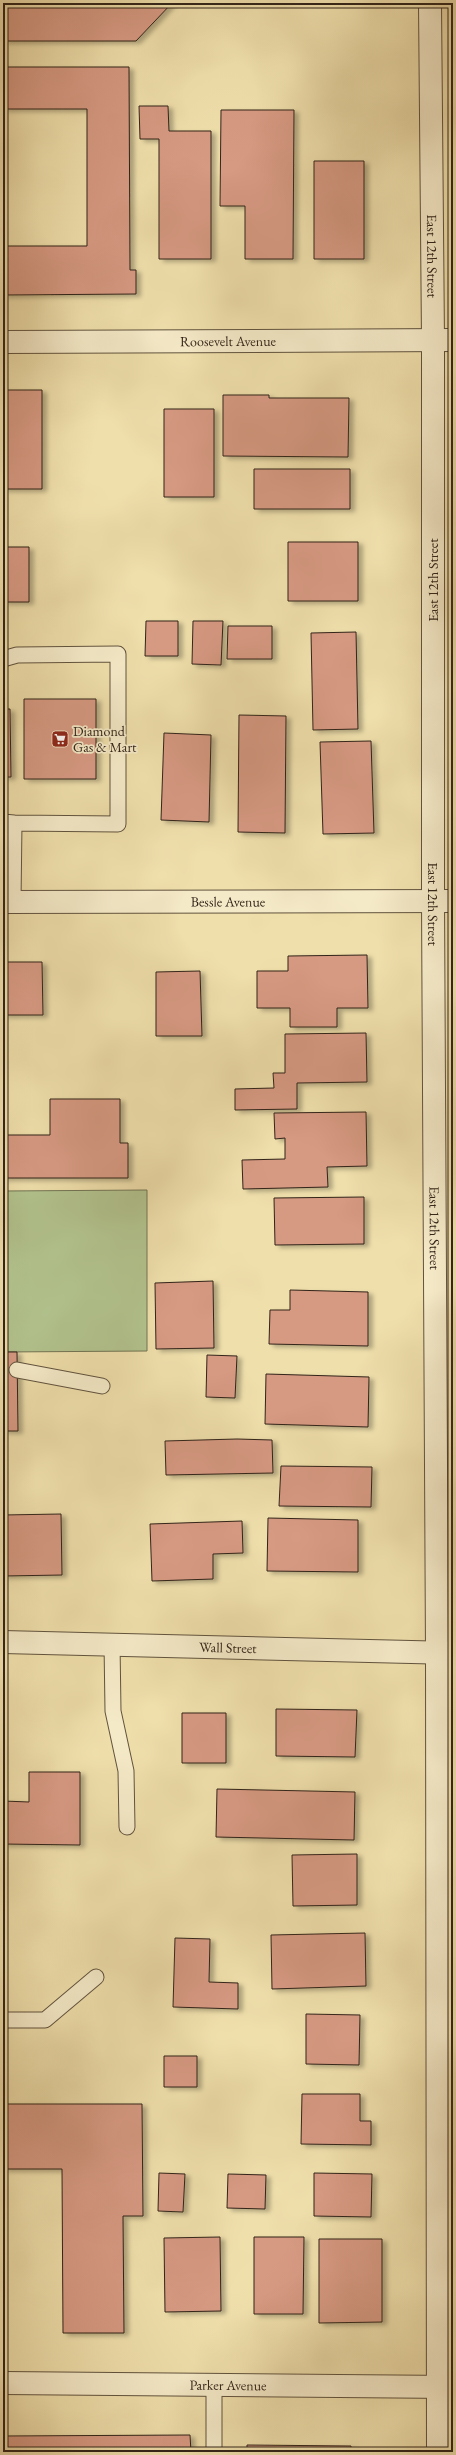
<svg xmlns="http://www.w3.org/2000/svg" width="456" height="2455" font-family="'EB Garamond',serif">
<defs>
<filter id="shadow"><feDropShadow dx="4.5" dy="2.5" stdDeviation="2" flood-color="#0004"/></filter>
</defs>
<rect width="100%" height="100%" fill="#efdfab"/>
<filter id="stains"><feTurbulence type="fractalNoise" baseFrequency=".005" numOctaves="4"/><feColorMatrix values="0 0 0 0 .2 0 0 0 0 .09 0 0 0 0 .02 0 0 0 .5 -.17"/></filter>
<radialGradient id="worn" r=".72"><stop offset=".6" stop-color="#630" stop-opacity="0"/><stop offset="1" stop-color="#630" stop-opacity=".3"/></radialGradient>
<path fill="#b2c38e" stroke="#727454" d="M147 1190V1351L3 1352V1191Z"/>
<path fill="#d69982" stroke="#322419" filter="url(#shadow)" d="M3 3H172L136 41H3Z
M3 67H129L130 270H136V294L3 295V246H87V109H3Z
M139 106H168L169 131H211V259H159V139H140Z
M221 110H294L293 259H245V206H220Z
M314 161H364V259H314Z
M3 390H42V489H3Z
M223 395H269V398H349L348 457 223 456Z
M164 409H214V497H164Z
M254 469H350V509H254Z
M288 542H358V601H288Z
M3 547H29V602H3Z
M146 621H178V656H145Z
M193 621H223L221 665 192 664Z
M228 626H272V659H227Z
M356 632 358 729 313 730 311 633Z
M24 699H96V779H24Z
M3 709H10L11 777H3Z
M239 715 286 716 285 833 238 832Z
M164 733 211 735 209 822 161 820Z
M371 741 374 833 323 834 320 742Z
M367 955 368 1008H337V1027H290V1008H257V971H288V956Z
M3 962H42L43 1015H3Z
M200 971 202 1036H156V972Z
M366 1033 367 1082 297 1083V1109L235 1110V1089L274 1088 273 1073H285V1034Z
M50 1099H120V1143H128V1178H4L3 1180V1135H50Z
M366 1112 367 1166 327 1167 328 1187 243 1189 242 1160 285 1159V1138L275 1139 274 1113Z
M364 1197V1244L275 1245 274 1198Z
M213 1281 214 1348 156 1349 155 1283Z
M290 1290 368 1292V1346L269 1344 270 1310H290Z
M3 1352H17L18 1431H3Z
M207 1355 237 1356 235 1398 206 1397Z
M266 1374 369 1377 368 1427 265 1424Z
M237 1439 272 1440 273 1473 166 1475 165 1441Z
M281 1466 372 1467 371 1507 279 1506Z
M61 1514 62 1575 3 1576V1515Z
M268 1518 358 1520V1572L267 1571Z
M242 1521 243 1553 213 1554V1579L152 1581 150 1524Z
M276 1709 357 1710 355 1757 276 1756Z
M182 1713H226V1763H182Z
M29 1772H80V1845L3 1844V1801L29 1802Z
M217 1789 355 1792 354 1840 216 1837Z
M357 1854V1905L293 1906 292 1855Z
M365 1933 366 1986 272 1989 271 1935Z
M175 1938 210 1939 209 1982 238 1983V2009L173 2007Z
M306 2014 360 2015 359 2065 306 2064Z
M164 2056H197V2087H164Z
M302 2094H360V2121H371V2145L301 2144Z
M3 2104H142L143 2216H123L124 2333H63L62 2169H3Z
M159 2173 185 2174 183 2212 158 2211Z
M314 2173 372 2174 371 2217 314 2216Z
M228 2174 266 2175 265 2209 227 2208Z
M220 2237 221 2311 165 2312 164 2238Z
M254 2237H304L303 2314H254Z
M319 2239H382V2322L319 2323Z
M190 2435 191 2452H3V2436Z
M247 2445 351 2446V2452H247Z"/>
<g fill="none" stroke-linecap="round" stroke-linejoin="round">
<g stroke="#61533e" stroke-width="17">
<path id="service" d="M3 659 17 655 118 654V824L14 823
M3 822 14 823 13 902
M17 1370 102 1386
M112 1643 113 1711 126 1771 127 1827
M437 1984H453
M3 2020H45L96 1977
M214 2452V2384"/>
</g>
<g stroke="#61533e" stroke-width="24">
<g id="minor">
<path id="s1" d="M430 3 433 340V901L437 1653 438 2452"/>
<path id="s2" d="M3 342 453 340"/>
<path id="s3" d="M3 902 453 901"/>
<path id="s4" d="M3 1642 453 1653"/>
<path id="s5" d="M3 2383 452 2387"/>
</g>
</g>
<use href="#service" stroke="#f5eac8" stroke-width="15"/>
<use href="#minor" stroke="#f5eac8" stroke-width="22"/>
</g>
<defs>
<g id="supermarket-square" transform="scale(0.9)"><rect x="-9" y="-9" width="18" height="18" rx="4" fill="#8f2418" stroke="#f5eac8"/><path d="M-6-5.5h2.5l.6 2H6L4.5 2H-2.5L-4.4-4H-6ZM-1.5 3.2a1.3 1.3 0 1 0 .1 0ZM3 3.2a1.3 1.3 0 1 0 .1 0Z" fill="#fff"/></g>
</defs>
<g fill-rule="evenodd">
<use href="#supermarket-square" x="60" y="739"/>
</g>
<g text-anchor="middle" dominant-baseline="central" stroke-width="3.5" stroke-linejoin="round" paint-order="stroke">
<g font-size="14" fill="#322419" stroke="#f5eac8">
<text stroke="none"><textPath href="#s1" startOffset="253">East 12th Street</textPath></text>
<text stroke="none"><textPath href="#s2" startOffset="225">Roosevelt Avenue</textPath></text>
<text transform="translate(433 580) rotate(-90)">East 12th Street</text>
<text stroke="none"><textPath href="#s3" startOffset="225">Bessle Avenue</textPath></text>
<text stroke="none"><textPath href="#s1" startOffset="901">East 12th Street</textPath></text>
<text stroke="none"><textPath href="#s1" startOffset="1225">East 12th Street</textPath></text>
<text stroke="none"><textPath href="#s4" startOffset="225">Wall Street</textPath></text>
<text stroke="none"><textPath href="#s5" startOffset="225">Parker Avenue</textPath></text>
</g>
<g font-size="14" fill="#322419" stroke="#f5eac8" text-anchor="start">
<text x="73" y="731">Diamond<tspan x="73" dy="16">Gas &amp; Mart</tspan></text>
</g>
</g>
<rect width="456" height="2455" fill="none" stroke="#efdfab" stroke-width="16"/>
<rect x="4" y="4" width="448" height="2447" fill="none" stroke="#322419" stroke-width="2"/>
<rect x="8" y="8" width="440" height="2439" fill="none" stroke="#322419"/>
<rect width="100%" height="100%" filter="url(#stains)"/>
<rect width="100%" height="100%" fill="url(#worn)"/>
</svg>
